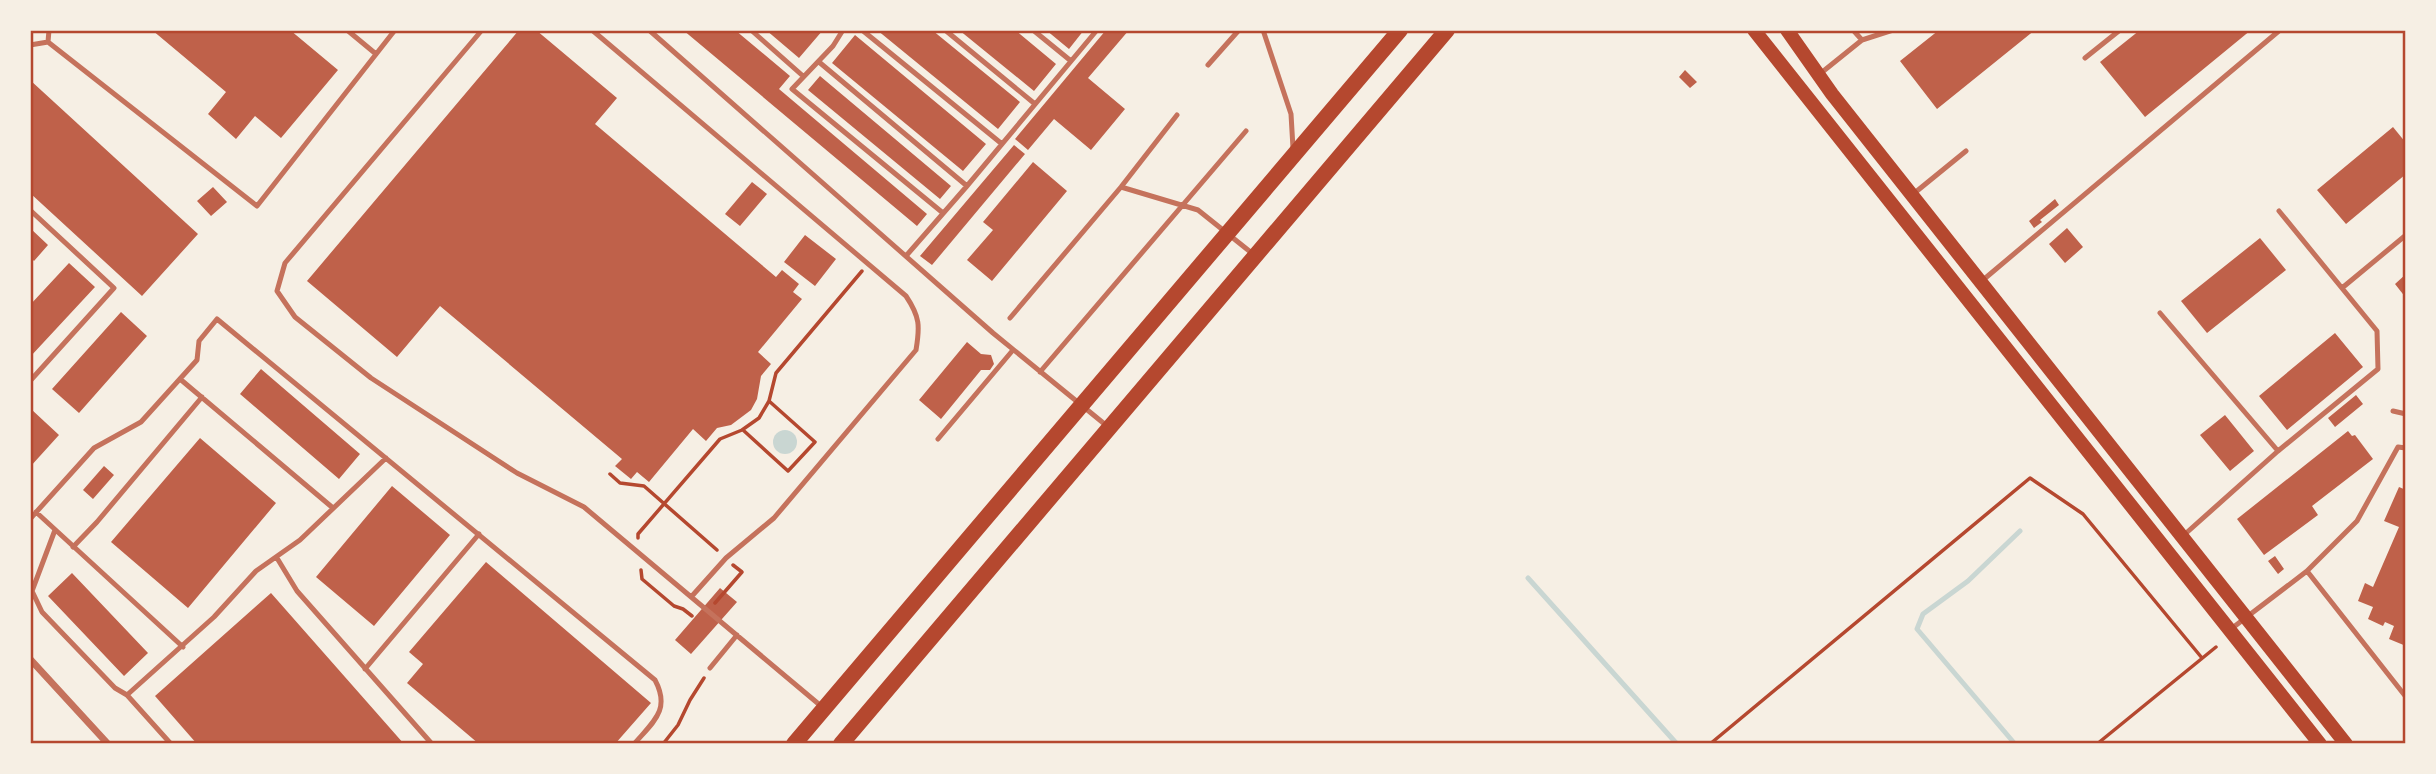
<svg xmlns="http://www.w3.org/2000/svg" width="2436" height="774" font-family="'Exo 2',sans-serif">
<rect width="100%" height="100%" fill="#f6efe4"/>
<path fill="#c9d6d2" d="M773 442a12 12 0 1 1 24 0a12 12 0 1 1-24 0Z"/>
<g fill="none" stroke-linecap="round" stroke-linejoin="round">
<path stroke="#c9d6d2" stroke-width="5" d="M1528 578 1677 744
M2015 744 1917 629 1923 614 1968 581 2020 531"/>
</g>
<path fill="#bf614a" d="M152 30H290L338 70 281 138 255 116 236 139 208 114 226 92Z
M519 30H536L617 98 595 124 776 277 782 270 799 284 793 292 802 299 758 352 771 364 761 376 757 399 751 410 731 425 717 428 706 441 693 429 649 482 637 472 631 479 615 466 622 459 440 306 397 357 307 281Z
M683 30H735L790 76 779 89 927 214 917 226Z
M766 30H823L799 58Z
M877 30H932L1020 102 998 129Z
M959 30H1015L1056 64 1034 91Z
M1046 30H1084L1069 49Z
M1106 30H1129L1088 78 1125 109 1091 150 1054 119 1028 150 1015 139Z
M1939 30H2035L1937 109 1900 61Z
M2140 30H2251L2145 117 2100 62Z
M855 35 986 144 963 171 832 63Z
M1685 70 1697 82 1690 88 1679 77Z
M820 76 951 186 940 199 808 90Z
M30 80 198 234 142 296 30 193Z
M2393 127 2406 143V174L2346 224 2317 190Z
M1014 145 1025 154 932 265 920 256Z
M1033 162 1067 191 992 281 967 260 993 230 983 222Z
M752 182 767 194 740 226 725 214Z
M213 187 227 202 211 216 197 201Z
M2055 199 2059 205 2040 220 2042 222 2034 228 2029 221Z
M30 228 48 245 34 261 30 257Z
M2067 228 2083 247 2065 263 2049 244Z
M805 235 836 259 815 286 784 262Z
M2260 238 2286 270 2207 333 2181 301Z
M69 263 95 287 30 357V305Z
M2406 274V298L2395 284Z
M121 312 147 336 79 413 52 389Z
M2335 333 2363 367 2287 430 2259 396Z
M967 342 981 354 991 355 994 364 990 370H981L941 419 919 400Z
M261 369 360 454 339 479 240 394Z
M2356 395 2363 404 2335 427 2328 418Z
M31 409 59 435 30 467V411Z
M2225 415 2254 451 2230 471 2200 435Z
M2348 431 2352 436 2355 435 2373 459 2312 506 2318 515 2264 555 2237 519Z
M200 438 276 503 188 608 111 542Z
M104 466 114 475 93 499 83 490Z
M392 486 450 535 374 626 316 577Z
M2399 487 2406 490V646L2389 639 2394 626 2385 622 2383 626 2368 619 2373 607 2358 601 2365 583 2373 587 2399 527 2384 521Z
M2275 556 2284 569 2278 574 2268 561Z
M486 562 651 703 615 744H479L407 683 423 664 409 652Z
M72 573 148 653 124 676 48 596Z
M720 588 737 602 691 654 675 640Z
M271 593 404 744H197L155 696Z"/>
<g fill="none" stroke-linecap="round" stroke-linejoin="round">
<path stroke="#b5482f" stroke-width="3.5" d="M743 430 788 471 815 442 769 401
M610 474 620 483 644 486 717 550
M638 538V534L720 439 742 430 759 418 769 401 776 373 862 271
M641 570 642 579 674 606 683 609 692 616
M715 603 742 572 733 565
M663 744 678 725 690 700 704 678
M1710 744 2030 478 2083 514 2202 658
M2097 744 2216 647"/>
<path stroke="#c5725c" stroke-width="5" d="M347 30 376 54
M482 30 285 263 277 291 295 317 371 378 517 473 584 507 821 706
M592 30 906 296C920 317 920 326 916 350L774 518 726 558 692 596
M649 30 993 333 1107 426
M751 30 803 76
M843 30 833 46 792 89 943 213
M862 30 1002 144
M945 30 1035 104
M1033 30 1071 61
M1263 30 1291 114 1293 148
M1853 30 1862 40
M48 42 49 30
M30 45 48 42 257 206 395 30
M2085 58 2120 30
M819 62 967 186
M1208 65 1239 30
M1821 73 1862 40 1893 30
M1121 187 1198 210 1253 254
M1912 195 1966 151
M30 210 114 288 30 381
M906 256 967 186 1097 30
M1983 280 2280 30
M2342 288 2406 235
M2160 313 2278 451
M1010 318 1121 187 1177 115
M1040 372 1246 131
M180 379 333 508
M2393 411 2406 414
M938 439 1013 350
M36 512 183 647
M30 519 94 448 141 422 197 360 199 341 217 319 655 680C671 710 653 722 634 744
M55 530 32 591 42 612 115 688 127 695 171 744
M2184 535 2278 451 2378 369 2377 331 2279 211
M73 547 97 522 202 397
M277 558 297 591 432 744
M2307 571 2406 697
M2231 629 2307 571 2357 521 2398 447 2406 448
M710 668 737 635
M365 669 479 534
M127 695 214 617 256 571 300 540 386 458"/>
<path stroke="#c5725c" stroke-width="7" d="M30 659 108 744"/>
<path stroke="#b5482f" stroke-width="14" d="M1754 30 2320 744
M1787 30 1832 94 2346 744"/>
<path stroke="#b5482f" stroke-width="16" d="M794 744 1400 30
M841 744 1447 30"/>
</g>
<rect width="2436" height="774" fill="none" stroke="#f6efe4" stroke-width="63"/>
<rect x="32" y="32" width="2372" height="710" fill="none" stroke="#b5482f" stroke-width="2.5"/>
</svg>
